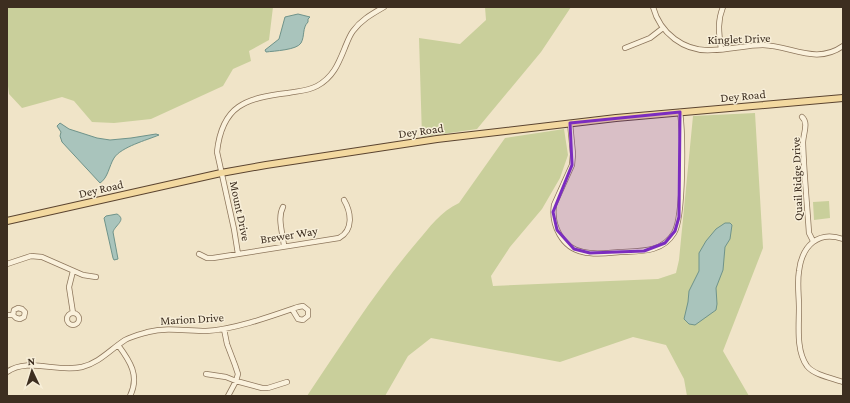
<svg xmlns="http://www.w3.org/2000/svg" width="850" height="403" font-family="'Crimson Pro',serif">
<rect width="100%" height="100%" fill="#f0e4c8"/>
<path fill="#c9cf9b" d="M7 7H273L269 40 249 51 251 61 233 69 223 86 151 119 114 123 92 122 74 101 62 97 22 108 9 94 7 78Z
M485 7H571L541 52 477 129 422 137 419 38 460 44 486 20Z
M755 113 763 248 723 351 749 396H687L684 379 666 345 633 337 560 362 431 338 408 356 385 396H307C342 344 376 290 417 242 429 228 441 211 459 203L505 138 564 129 568 155 560 178 542 209 510 247 491 276 493 286 658 279 676 273 679 260 693 116Z
M829 201 830 218 814 220 813 202Z"/>
<path fill="#a9c4bc" stroke="#6f938a" d="M298 14 310 17 308 19V22C302 28 305 36 301 43 297 50 274 51 266 52L265 50 279 39 285 17Z
M60 123 69 129 97 138 110 140 131 138 156 134 159 135C147 140 121 147 114 158 109 166 108 178 100 183L62 142 60 136 61 132 57 126Z
M117 214C127 220 115 225 113 232L118 259 114 260 113 258 104 218 106 216Z
M725 223H730L732 225 730 239 725 247 723 270 716 288 717 304 716 310 695 325 689 324 684 319 688 302 689 291 699 271V253L706 241 716 229Z"/>
<g fill="none" stroke-linecap="round" stroke-linejoin="round">
<g stroke="#8d765c" stroke-width="6">
<path id="minor" d="M653 7C660 33 684 52 712 50 729 50 746 45 763 45 792 46 816 65 843 46
M625 48 650 38 663 28
M721 49C719 33 717 22 723 7
M802 117C809 123 803 134 803 143 804 173 807 203 809 233L813 241
M570 123 573 154 572 165 554 205C551 225 562 248 583 252 595 255 608 253 620 252 640 251 662 253 674 233 684 217 683 133 680 112
M283 207C277 218 283 234 284 246
M843 239C818 230 802 246 799 271 797 283 799 296 799 308 799 326 796 351 807 366 814 375 832 378 843 382
M199 254 207 258H213L339 238C354 230 351 212 344 200
M238 254 234 229 217 152C222 105 246 98 288 93 298 91 308 91 317 86 334 77 339 62 346 45 348 40 350 35 353 31 361 20 372 14 384 7
M7 264 31 256 42 257 83 275 96 277
M73 271 69 287 73 313
M67 319a6 6 0 1 1 12 0a6 6 0 1 1-12 0Z
M7 315H13L16 318 20 319 24 317 25 312 22 309 18 308 14 310 13 315
M224 329 227 344 235 365 238 374 236 381 228 396
M118 345C130 361 140 376 130 396
M7 372C28 357 57 373 82 367 99 363 111 349 125 340 132 336 141 334 148 332 167 327 187 331 206 331 233 330 272 316 298 307L303 306 308 310V316L303 320 298 319 292 309
M206 374 226 377 236 381 262 388H268L287 382"/>
</g>
<g stroke="#5b4430" stroke-width="8">
<path id="major" d="M7 221 221 173 266 165 437 139 616 118 843 98"/>
</g>
<use href="#minor" stroke="#faf1dc" stroke-width="4.5"/>
<use href="#major" stroke="#f3d9a0" stroke-width="6"/>
</g>
<path fill="#7b2cbf" fill-opacity="0.2" stroke="#7b2cbf" stroke-width="3" stroke-linejoin="round" d="M680 112 679 217 675 231 665 243 644 251 590 253 574 249 557 230 553 212 572 165 570 123Z"/>
<g text-anchor="middle" dominant-baseline="central" stroke-width="3" stroke-linejoin="round" paint-order="stroke">
<g font-size="12" fill="#3d2e20" stroke="#f7eed8">
<text transform="translate(739 39) rotate(-2)">Kinglet Drive</text>
<text transform="translate(743 96) rotate(-5)">Dey Road</text>
<text transform="translate(421 131) rotate(-8)">Dey Road</text>
<text transform="translate(797 179) rotate(-92)">Quail Ridge Drive</text>
<text transform="translate(101 189) rotate(-13)">Dey Road</text>
<text transform="translate(240 211) rotate(78)">Mount Drive</text>
<text transform="translate(289 235) rotate(-9)">Brewer Way</text>
<text transform="translate(192 319) rotate(-3)">Marion Drive</text>
</g>
</g>
<rect width="850" height="403" fill="none" stroke="#3d2e20" stroke-width="16"/>
<g transform="translate(32 371) rotate(356)" stroke="#f7eed8" stroke-width="3" paint-order="stroke">
<path d="M0-3L7 15L0 10L-7 15Z" fill="#3d2e20"/>
<text y="-6" font-size="11" font-weight="bold" text-anchor="middle" fill="#3d2e20">N</text>
</g>
</svg>
